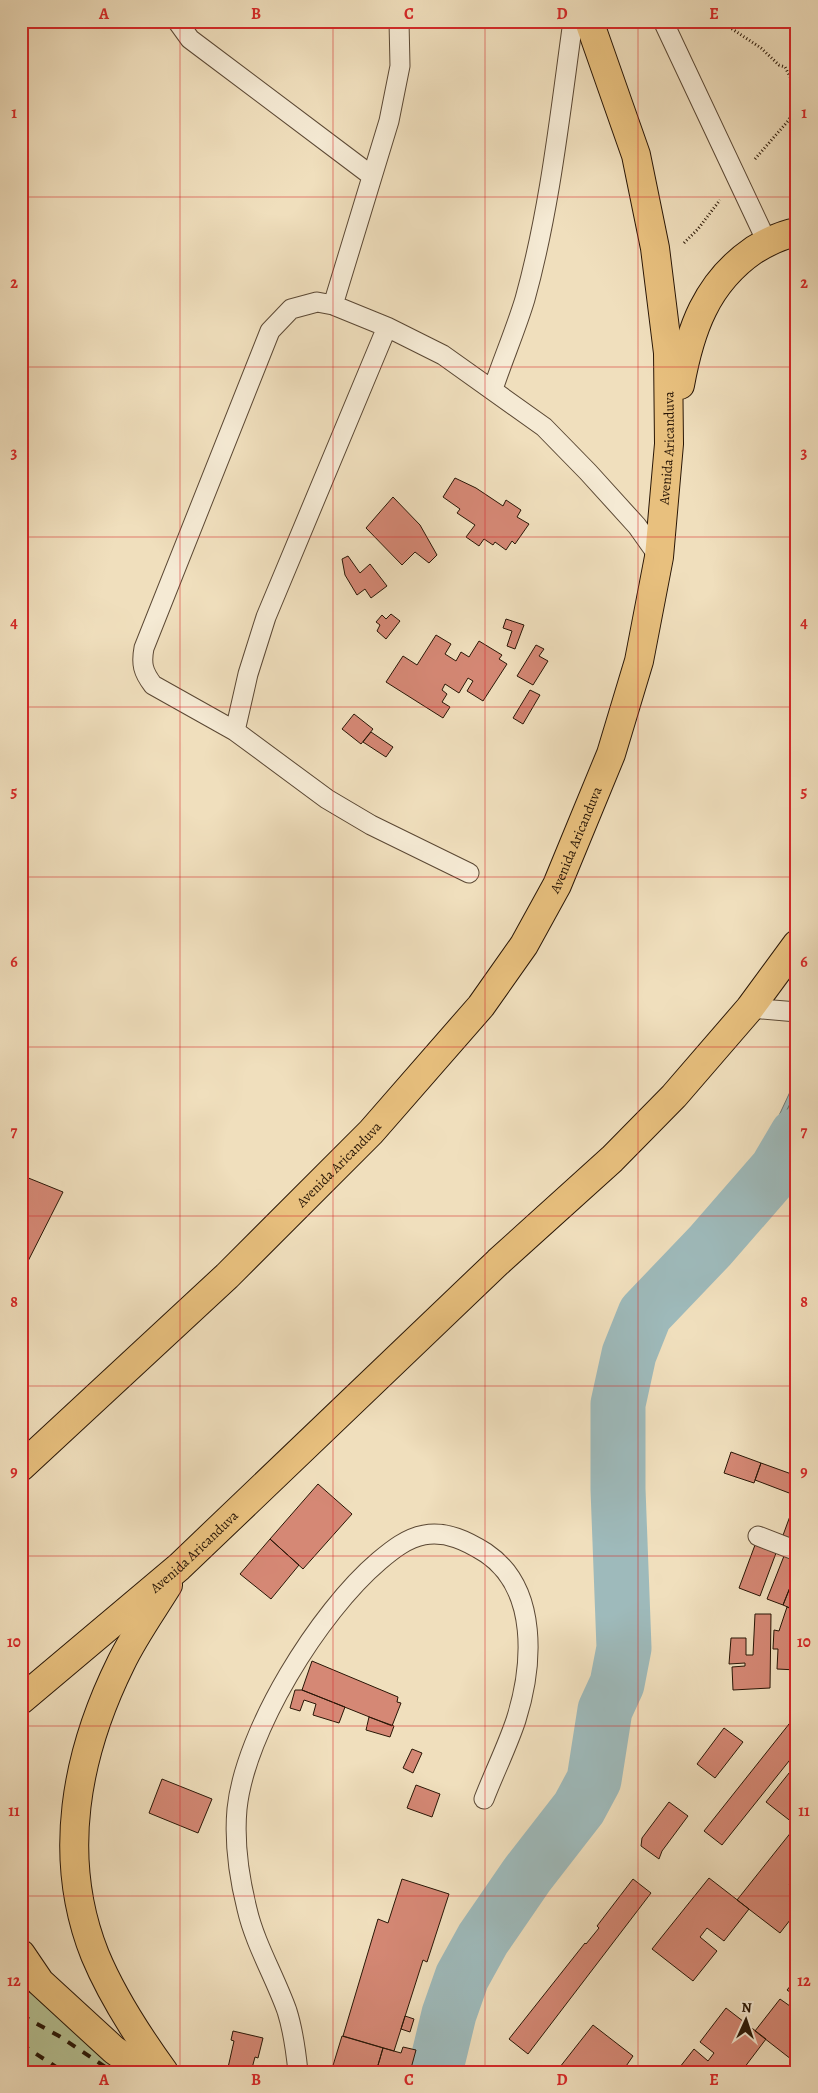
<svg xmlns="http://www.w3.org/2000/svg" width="818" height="2093" font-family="Alegreya,serif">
<rect width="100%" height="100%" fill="#f0dfbd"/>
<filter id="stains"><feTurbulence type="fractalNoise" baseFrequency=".004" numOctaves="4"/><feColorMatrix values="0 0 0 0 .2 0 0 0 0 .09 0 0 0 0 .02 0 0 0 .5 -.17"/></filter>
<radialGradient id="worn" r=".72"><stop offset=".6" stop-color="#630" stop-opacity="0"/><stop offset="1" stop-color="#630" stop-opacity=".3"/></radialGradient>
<path fill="#b6c294" stroke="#706c4d" d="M21 1984 54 2014 131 2072H21Z"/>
<path fill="#9ebabb" stroke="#6f7873" d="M797 1077V1153L774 1189 745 1224 710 1246 724 1219 746 1186Z"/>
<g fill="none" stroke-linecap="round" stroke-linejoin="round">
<path stroke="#646860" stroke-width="1" d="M797 1089 750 1188 728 1221 727 1227 730 1228C757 1210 774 1180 791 1154L797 1152
M797 1103 760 1181 761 1184 765 1183 786 1150 797 1145"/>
<path stroke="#9ebabb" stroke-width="55" d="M435 2072 449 2014 462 1977 483 1939 527 1875 579 1808 594 1780 605 1710 617 1684 624 1648 618 1489V1404L629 1354 645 1314 710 1246 777 1169 797 1135"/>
</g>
<path fill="#d58875" stroke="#291606" d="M455 478 476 488 503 506 506 500 521 510 517 517 529 524 515 544 512 541 506 550 495 542 493 545 484 539 479 546 466 537 475 525 457 513 460 509 443 497Z
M393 497 420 525 437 555 429 563 415 552 402 565 366 528Z
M348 556 360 573 370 564 387 586 371 598 365 589 357 595 345 575 342 559Z
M391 614 400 621 386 639 377 631 380 625 376 622 382 615 386 619Z
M506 619 524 625 515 649 507 646 512 631 503 628Z
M436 635 451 644 445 654 456 661 461 652 469 657 479 641 502 655 499 659 507 664 483 701 467 691 473 681 468 678 459 693 445 684 442 690 447 694 442 702 450 707 443 718 386 682 403 656 417 665Z
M536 645 544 649 539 656 548 661 533 685 517 676Z
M530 690 540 695 523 724 513 718Z
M354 714 373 729 361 744 342 729Z
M371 732 393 747 386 757 363 742Z
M21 1175 63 1192 21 1275Z
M731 1452 761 1463 754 1483 724 1473Z
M761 1463 797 1476V1496L755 1480Z
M318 1484 352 1514 303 1569 270 1539Z
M797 1497V1543L782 1538Z
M270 1539 299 1565 271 1599 240 1574Z
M755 1545 776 1553 760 1596 739 1588Z
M784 1556 797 1561V1570L783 1605 767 1599Z
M797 1570V1611L783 1605Z
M787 1607 797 1611V1670L777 1669 778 1649H773L774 1630 779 1631Z
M755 1614H771L770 1688 733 1690 732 1667 745 1666V1663L729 1664 731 1638H746V1655H753Z
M312 1661 398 1697 397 1702 401 1703 392 1726 302 1690Z
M295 1690H302L345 1707 339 1723 313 1715 316 1704 304 1700 300 1711 290 1708Z
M797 1714V1751L722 1845 704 1831Z
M369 1717 394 1726 390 1737 366 1730Z
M724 1728 743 1742 715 1778 697 1764Z
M412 1749 422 1753 413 1773 403 1768Z
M797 1763V1826L766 1802Z
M162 1779 212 1799 198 1833 149 1813Z
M416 1785 440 1794 432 1817 407 1808Z
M669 1802 688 1816 662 1851 659 1859 641 1846 642 1838Z
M796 1826 797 1880 795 1878 789 1885 797 1891V1911L780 1933 737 1900Z
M709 1878 749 1909 724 1941 707 1928 700 1937 717 1951 693 1981 652 1949Z
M402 1879 449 1894 427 1962 423 1960 394 2051 343 2036 378 1919 388 1923Z
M633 1879 651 1893 528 2054 509 2039 585 1943 586 1944 599 1928 597 1926Z
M797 1978V1997L787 1990Z
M780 1999 797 2011 796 2063 755 2031Z
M726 2008 766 2039 741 2072H676L694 2049 708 2061 714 2053 700 2042Z
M405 2016 414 2019 410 2032 401 2029Z
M593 2025 633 2056 622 2072H556Z
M233 2031 263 2038 258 2058 255 2057 251 2072H227L234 2041 231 2040Z
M342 2036 383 2048 376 2072H331Z
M403 2047 416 2050 410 2072H401L402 2067 399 2066 397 2072H376L383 2048 401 2053Z"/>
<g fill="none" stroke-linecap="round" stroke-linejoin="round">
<g stroke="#5b4834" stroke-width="21">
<path id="service" d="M177 21 190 39 372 176
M663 21 767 242
M333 305 389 121 400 66 399 21
M387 327 266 617 248 674 235 731 327 799 371 825 469 873
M493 389C503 359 516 329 525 299 550 209 560 114 573 21
M235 731 153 685C143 672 141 664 144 648L270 331 291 309 317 302 333 305 387 327 443 355 544 427 588 472 637 526 659 557
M750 1008 797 1012
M758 1536 797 1551
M298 2072C296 2052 293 2030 287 2011 275 1977 255 1944 247 1909 239 1877 234 1842 237 1809 245 1731 319 1612 379 1561 392 1550 407 1538 424 1535 447 1531 467 1541 486 1553 539 1589 533 1666 516 1720 507 1747 494 1773 484 1799"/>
</g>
<g stroke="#291606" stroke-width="30">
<path id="primary" d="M21 1954 40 1982 114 2050 145 2072"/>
</g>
<g stroke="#291606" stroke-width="30">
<g id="trunk">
<path d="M680 385C690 330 706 283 754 250 767 242 781 235 797 232"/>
<path id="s1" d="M21 1467 227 1276 371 1132 481 1006 524 945 557 885 611 754 639 661 659 557 669 444 668 353 655 248 636 155 589 21"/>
<path id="s2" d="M21 1700 179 1567 498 1262 612 1159 674 1096 750 1008 797 944"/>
<path d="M164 2072C138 2036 112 1996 95 1955 56 1857 76 1754 121 1663 134 1636 152 1611 168 1585"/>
</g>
</g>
<path stroke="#291606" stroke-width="3" stroke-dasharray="1 2.5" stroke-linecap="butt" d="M720 21 761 48 779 65 785 67 797 90
M755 159 788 121 797 105
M684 243 698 229 720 200"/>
<use href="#service" stroke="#f5ead4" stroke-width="19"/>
<use href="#primary" stroke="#e8c07e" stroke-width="28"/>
<use href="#trunk" stroke="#e8c07e" stroke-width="28"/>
<path stroke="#291606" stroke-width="4" stroke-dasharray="9 9" stroke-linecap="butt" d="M21 2015 59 2036 113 2072
M21 2044 64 2072"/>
</g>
<path fill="none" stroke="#d62828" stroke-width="1" stroke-opacity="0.55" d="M180 21V2072M333 21V2072M485 21V2072M638 21V2072M21 197H797M21 367H797M21 537H797M21 707H797M21 877H797M21 1047H797M21 1216H797M21 1386H797M21 1556H797M21 1726H797M21 1896H797"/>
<g text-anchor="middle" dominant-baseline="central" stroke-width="4" stroke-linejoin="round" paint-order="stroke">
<g font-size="14" fill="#291606" stroke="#f5ead4">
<text stroke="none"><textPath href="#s1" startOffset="1249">Avenida Aricanduva</textPath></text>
<text stroke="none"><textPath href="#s1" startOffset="844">Avenida Aricanduva</textPath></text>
<text stroke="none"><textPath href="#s1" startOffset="439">Avenida Aricanduva</textPath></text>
<text stroke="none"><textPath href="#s2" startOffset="228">Avenida Aricanduva</textPath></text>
</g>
</g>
<rect width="818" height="2093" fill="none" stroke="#f0dfbd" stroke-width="55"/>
<g transform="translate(746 2020) rotate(3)" stroke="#f5ead4" stroke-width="4" paint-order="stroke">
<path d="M0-4L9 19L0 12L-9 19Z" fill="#291606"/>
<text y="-8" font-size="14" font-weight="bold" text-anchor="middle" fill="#291606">N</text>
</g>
<rect x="28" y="28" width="762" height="2038" fill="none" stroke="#d62828" stroke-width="2"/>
<g font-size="16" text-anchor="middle" font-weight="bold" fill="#d62828">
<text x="104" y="19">A</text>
<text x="256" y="19">B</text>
<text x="409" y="19">C</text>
<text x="562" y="19">D</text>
<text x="714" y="19">E</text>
<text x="14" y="118">1</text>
<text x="804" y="118">1</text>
<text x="14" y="288">2</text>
<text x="804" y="288">2</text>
<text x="14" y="458">3</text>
<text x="804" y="458">3</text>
<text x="14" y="628">4</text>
<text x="804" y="628">4</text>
<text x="14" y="797">5</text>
<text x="804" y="797">5</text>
<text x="14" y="967">6</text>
<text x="804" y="967">6</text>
<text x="14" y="1137">7</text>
<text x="804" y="1137">7</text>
<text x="14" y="1307">8</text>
<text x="804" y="1307">8</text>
<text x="14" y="1477">9</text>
<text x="804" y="1477">9</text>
<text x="14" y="1647">10</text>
<text x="804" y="1647">10</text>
<text x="14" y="1816">11</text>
<text x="804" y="1816">11</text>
<text x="14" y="1986">12</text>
<text x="804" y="1986">12</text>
<text x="104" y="2085">A</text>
<text x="256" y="2085">B</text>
<text x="409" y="2085">C</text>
<text x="562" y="2085">D</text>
<text x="714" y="2085">E</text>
</g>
<rect width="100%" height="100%" filter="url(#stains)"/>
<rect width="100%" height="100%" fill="url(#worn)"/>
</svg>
